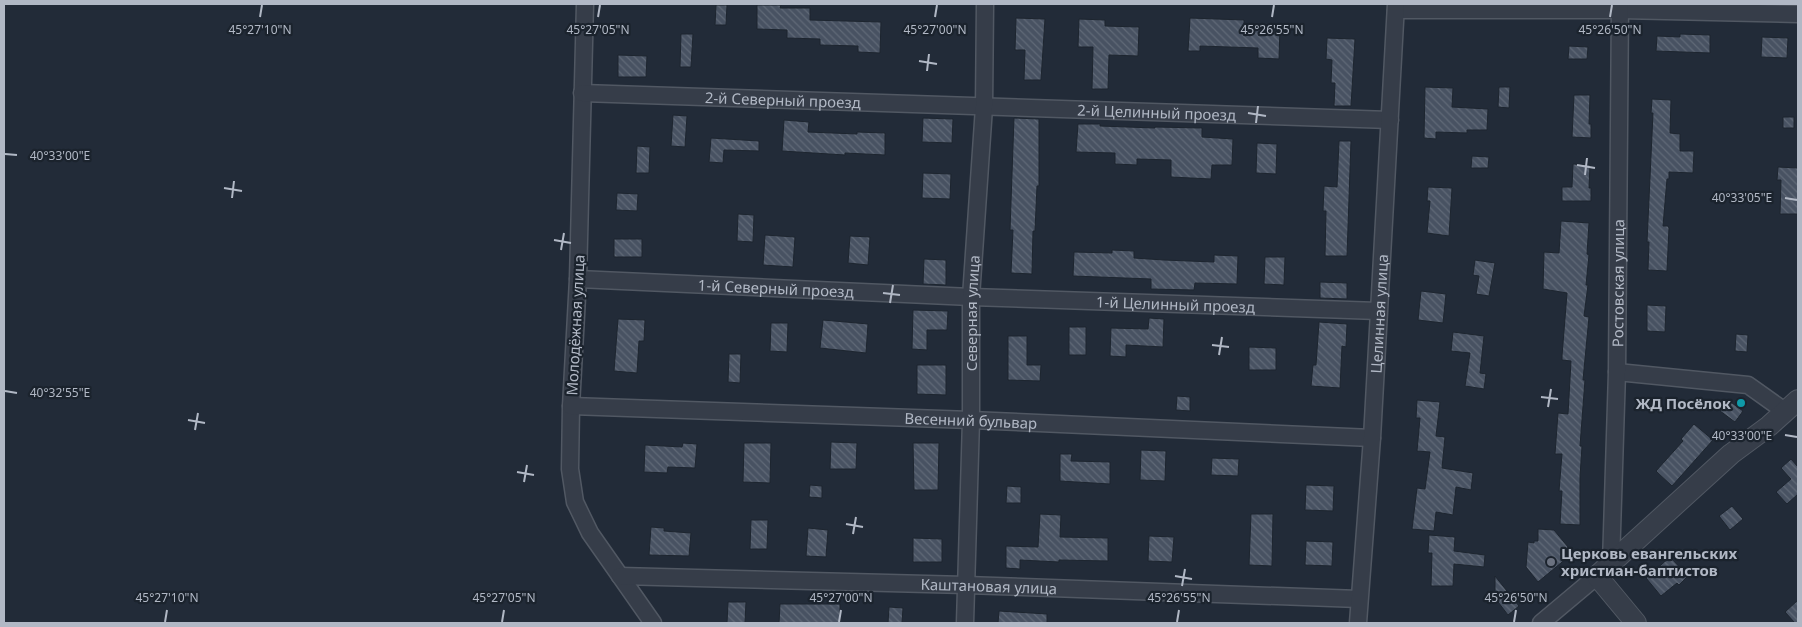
<svg xmlns="http://www.w3.org/2000/svg" width="1802" height="627" font-family="'Noto Sans',sans-serif">
<defs>
<pattern id="building-back-hatch" width="6" height="6" patternUnits="userSpaceOnUse" patternTransform="scale(1.25)"><rect width="6" height="6" fill="#485262"/><path d="M-1 5l2 2M0 0l6 6M5-1l2 2" fill="none" stroke="#606977"/></pattern>
</defs>
<rect width="100%" height="100%" fill="#222b38"/>
<path fill="url(#building-back-hatch)" stroke="#1d252f" d="M716 5H727L726 25H715Z
M757 5H781L780 8H810V20L881 22 880 53 858 52V46L820 45V39L787 38V30L757 29Z
M1016 18 1045 19 1041 80H1024L1025 50H1015Z
M1190 18 1244 20V27L1280 28 1279 59 1258 58V48L1200 46V51H1188Z
M1079 19 1105 20V26L1139 27 1138 56 1109 55 1108 89H1092L1093 47H1078Z
M681 34H693L691 67H680Z
M1680 34 1710 35V53L1656 51 1657 36 1680 37Z
M1762 37 1788 38 1787 58 1761 57Z
M1327 38 1355 39 1351 106H1334L1335 83H1331L1332 60 1326 59Z
M1569 46 1588 47 1587 59H1568Z
M618 55 647 56 646 77H618Z
M1425 87 1453 88 1452 107 1488 109 1487 130H1467V133L1436 132V139L1424 138Z
M1499 87H1510L1509 108 1498 107Z
M1574 95H1590L1589 124H1591V138L1572 137Z
M1652 99 1671 100 1670 133 1680 134V151H1694L1693 173 1669 172V179H1667L1663 226H1668L1669 228 1667 271 1648 270 1649 242H1647L1653 113H1651Z
M673 115 687 116 685 147 671 146Z
M1783 117H1794V128H1783Z
M923 118 953 119 952 143 922 142Z
M1014 118 1039 119V186H1037L1035 231H1033L1032 274 1011 273 1013 230H1010Z
M784 120 809 122 808 132 857 134V132L885 133V155L845 153V155L782 151Z
M1078 124H1100V126L1155 128V127L1202 128V137L1233 139 1232 165H1212L1211 179 1171 177V160L1137 159V165L1115 164V153L1076 152Z
M711 138 759 141V151L724 150 723 163 709 162Z
M1339 141H1351L1347 256H1325L1326 211H1323L1324 186 1337 187Z
M1257 143 1277 144 1276 174 1256 173Z
M637 146 650 147 649 173H636Z
M1472 156 1489 157 1488 168H1471Z
M1573 164 1590 165 1589 188H1591V201H1562V187H1572Z
M1778 167 1798 168V214H1780L1781 180H1777Z
M923 173 951 174 950 199 922 198Z
M1428 187 1452 188 1449 236 1427 233 1430 201H1427Z
M617 193 638 194 637 211 616 210Z
M738 214 754 215 753 242 737 241Z
M1561 221 1589 223 1587 254 1589 255 1586 285H1588L1584 316 1589 317 1583 380H1585L1580 446H1582L1580 477V525L1560 524 1562 491H1559L1562 454H1555L1558 413 1568 414 1571 361 1562 360V356L1567 293 1543 289 1544 252 1559 253Z
M765 235 795 237 793 267 763 265Z
M850 236 870 237 868 265 848 263Z
M614 239H642V257H614Z
M1112 250 1134 251V258L1164 260 1214 262V255L1238 256 1237 284 1195 283 1194 290 1151 289V279L1073 276 1074 252 1112 253Z
M1265 257H1285L1284 285 1264 284Z
M924 259 946 260V285L923 284Z
M1475 260 1495 263 1489 296 1476 294 1479 276 1473 275Z
M1320 282 1347 283V299L1320 298Z
M1421 291 1446 294 1443 323 1418 320Z
M1647 305 1666 306 1665 332 1647 331Z
M913 310 948 311 947 330H927V350L912 349Z
M1149 318 1164 319 1163 347 1126 345V357L1110 356 1111 328 1148 329Z
M618 319 645 320 644 341H639L637 373 614 371Z
M823 320 868 324 866 353 820 348Z
M1319 322 1347 324 1346 347 1342 346 1340 388 1311 386 1313 365H1316Z
M771 323H788L787 352 770 351Z
M1069 327H1086V355H1069Z
M1453 332 1484 336 1480 373 1486 374 1484 389 1465 386 1470 353 1451 351Z
M1736 334 1748 335 1747 352 1735 351Z
M1008 336H1027V365H1041L1040 381 1008 380Z
M1249 347 1276 348V370H1249Z
M729 354H741L740 383 728 382Z
M917 365H946V395L917 394Z
M1177 396 1190 397V411L1176 410Z
M1417 400 1440 402 1436 436 1445 437 1442 468 1473 473 1471 490 1456 487 1453 515 1436 512 1434 531 1412 529 1417 488 1425 489 1430 452 1417 451 1420 418H1416Z
M1728 400 1743 411 1735 422 1720 411Z
M1694 424 1713 440 1672 486 1656 471 1683 441 1681 439Z
M831 442 857 443 856 469H830Z
M683 443 697 444 695 468 668 467 667 473 644 472 645 445 682 447Z
M744 443H771L770 483 743 482Z
M913 443H939L938 490H914Z
M1141 450 1166 451 1165 481 1140 480Z
M1060 454H1072L1071 461 1110 462V484L1060 481Z
M1212 458 1239 459 1238 476 1211 475Z
M1791 459 1798 467V494L1787 504 1776 492 1791 479 1781 468Z
M810 485 822 486V498L809 497Z
M1306 485 1334 486 1333 511 1305 510Z
M1007 486 1021 487V503H1006Z
M1732 506 1743 519 1730 530 1719 516Z
M1040 514 1061 515 1060 537 1108 538V561L1059 560V562L1020 560V569L1006 568V546L1038 547Z
M1251 514H1273L1272 566 1249 565Z
M751 520H768L767 549H750Z
M651 527 664 528V531L691 533 689 556 649 555Z
M808 528 828 530 826 557 806 556Z
M1538 529 1554 530 1573 553 1538 582 1526 567 1528 542 1534 543V541H1538Z
M1429 535 1455 537 1454 551 1485 555 1484 567 1454 564 1453 586H1431L1432 553H1428Z
M1149 536 1174 537 1172 562 1148 561Z
M913 538 942 539V562H913Z
M1306 541 1333 542 1332 566 1305 565Z
M1670 557 1688 576 1679 585 1677 583 1661 596 1646 578Z
M1495 576 1519 606 1508 615 1495 598Z
M1798 600V623H1795L1785 612Z
M728 602H746L745 623H727Z
M780 604H840V623H779Z
M889 607 903 608 902 623H888Z
M999 611 1047 614V623H998Z"/>
<g fill="none" stroke-linecap="round" stroke-linejoin="round">
<g stroke="#515863" stroke-width="19">
<g id="minor">
<path d="M585 4 578 279 571 406 570 469 575 502 590 533 653 623"/>
<path d="M1396 10H1620L1798 14"/>
<path id="s1" d="M582 93 1390 120"/>
<path id="s2" d="M578 279 971 297 1378 311"/>
<path d="M1617 372 1748 385 1786 412"/>
<path id="s3" d="M571 406 971 420 1372 438"/>
<path id="s4" d="M1611 563 1617 372 1620 4"/>
<path id="s5" d="M620 576 966 585 1359 599"/>
<path id="s6" d="M965 623 971 420V297L984 107 985 4"/>
<path id="s7" d="M1358 623 1372 438 1396 4"/>
<path d="M1541 623 1597 576"/>
</g>
</g>
<g stroke="#515863" stroke-width="22">
<path id="tertiary" d="M1636 623 1597 576 1731 454 1769 426 1798 400"/>
</g>
<use href="#minor" stroke="#363d49" stroke-width="16"/>
<use href="#tertiary" stroke="#363d49" stroke-width="20"/>
</g>
<path fill="none" stroke="#b1b8c5" stroke-width="2" d="M260 17 262 5M598 17 600 5M935 17 937 5M1272 17 1274 5M1610 17 1612 5M919 61 937 64M927 71 929 54M1248 113 1266 116M1256 123 1258 106M5 154 17 155M1577 165 1595 168M1585 175 1587 158M224 188 242 191M232 198 234 181M1785 198 1797 200M554 240 571 243M561 250 564 233M883 293 900 295M890 303 893 285M1212 345 1229 347M1219 355 1222 337M5 391 17 393M1541 397 1558 399M1548 407 1551 389M188 420 205 423M195 430 198 413M1785 435 1797 437M517 472 534 475M524 482 527 465M846 524 863 527M853 534 856 517M1175 576 1192 579M1182 586 1185 569M165 622 167 610M502 622 504 610M839 622 841 610M1177 622 1179 610M1514 622 1516 610"/>
<circle fill="#0f9aa8" stroke="#1b232d" stroke-width="2" cx="1741" cy="403" r="5"/>
<circle fill="#6b7280" stroke="#1b232d" stroke-width="2" cx="1551" cy="562" r="5"/>
<g text-anchor="middle" dominant-baseline="central" stroke-width="4.5" stroke-linejoin="round" paint-order="stroke">
<g font-size="15" fill="#b1b8c5" stroke="#1b232d">
<text stroke="none"><textPath href="#s1" startOffset="201">2-й Северный проезд</textPath></text>
<text stroke="none"><textPath href="#s1" startOffset="575">2-й Целинный проезд</textPath></text>
<text stroke="none"><textPath href="#s4" startOffset="280">Ростовская улица</textPath></text>
<text stroke="none"><textPath href="#s2" startOffset="198">1-й Северный проезд</textPath></text>
<text stroke="none"><textPath href="#s2" startOffset="598">1-й Целинный проезд</textPath></text>
<text stroke="none"><textPath href="#s6" startOffset="310">Северная улица</textPath></text>
<text stroke="none"><textPath href="#s7" startOffset="310">Целинная улица</textPath></text>
<text transform="translate(575 325) rotate(-87)">Молодёжная улица</text>
<text stroke="none"><textPath href="#s3" startOffset="400">Весенний бульвар</textPath></text>
<text stroke="none"><textPath href="#s5" startOffset="369">Каштановая улица</textPath></text>
</g>
<g font-size="15" font-weight="bold" fill="#b1b8c5" stroke="#1b232d" text-anchor="end">
<text x="1731" y="403">ЖД Посёлок</text>
<text x="1561" y="553" text-anchor="start">Церковь евангельских<tspan x="1561" dy="17">христиан-баптистов</tspan></text>
</g>
</g>
<g font-size="12" text-anchor="middle" fill="#b1b8c5" stroke="#1b232d" stroke-width="4.5" stroke-linejoin="round" paint-order="stroke">
<text x="260" y="34">45°27'10"N</text>
<text x="598" y="34">45°27'05"N</text>
<text x="935" y="34">45°27'00"N</text>
<text x="1272" y="34">45°26'55"N</text>
<text x="1610" y="34">45°26'50"N</text>
<text x="60" y="160">40°33'00"E</text>
<text x="1742" y="202">40°33'05"E</text>
<text x="60" y="397">40°32'55"E</text>
<text x="1742" y="440">40°33'00"E</text>
<text x="167" y="602">45°27'10"N</text>
<text x="504" y="602">45°27'05"N</text>
<text x="841" y="602">45°27'00"N</text>
<text x="1179" y="602">45°26'55"N</text>
<text x="1516" y="602">45°26'50"N</text>
</g>
<rect width="1802" height="627" fill="none" stroke="#b1b8c5" stroke-width="10"/>
</svg>
